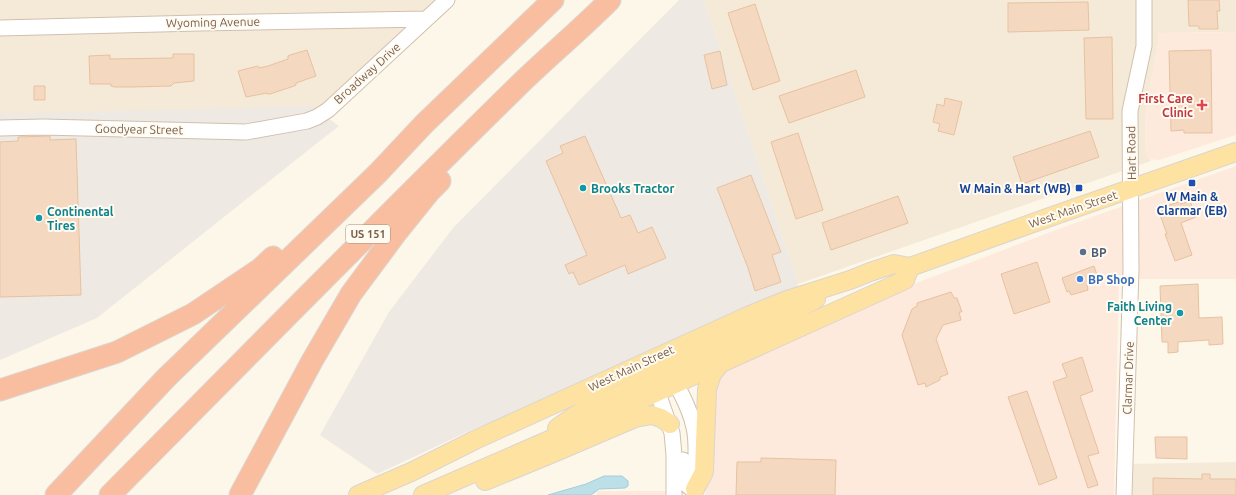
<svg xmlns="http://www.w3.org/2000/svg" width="1236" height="495" font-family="Ubuntu,sans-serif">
<rect width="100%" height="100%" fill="#fdf7ea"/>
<path fill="#f5ead8" d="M0 0H447L328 110 0 128Z
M704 0H1236V32L1158 33V45L1147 101 1145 127 1146 152 1151 161 798 284Z
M1236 462V495H1124L1125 464Z"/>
<path fill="#feeadd" d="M1236 32V135L1159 160 1148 159 1146 152 1145 127 1147 101 1158 45V33Z
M1236 166V279H1119L1114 495H705L708 483 713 389 725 369 906 287 1061 228Z
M597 491H667V495H597Z"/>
<path fill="#eee9e2" d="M679 0H704L798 284 796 290 533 405 465 433 377 474 320 435 389 312 453 228Z
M312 106 339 126 307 151 97 318 0 360V114Z"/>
<path fill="#bddfe8" stroke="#a2cddb" d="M604 476H622L628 481V486L625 488 599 489 591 495H548L586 484Z"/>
<path fill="#f4d9c0" stroke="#e7c1a0" d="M1188 0H1219L1220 11H1217L1218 29H1199V26H1189Z
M1088 2 1089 30 1008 32V3Z
M755 4 780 81 753 90 728 13Z
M1112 37 1113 119H1086L1084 38Z
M307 50 316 76 296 83V85L294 86 270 94H267V93L246 97 238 71 258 66 259 68 268 66 288 59V56L290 55Z
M1211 50 1212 133H1184V130L1171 131 1169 51Z
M720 51 727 85 712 89 704 55Z
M173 54H194V81L174 83 171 86 133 87H114L111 86V84H90L89 56 110 55V59L173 58Z
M856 70 865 97 789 123 779 96Z
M34 86H45V100H34Z
M945 98 962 102 954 135 938 131 940 124 933 122 937 104 944 106Z
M1090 131 1099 157 1022 184 1013 157Z
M798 133 823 210 796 219 771 142Z
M50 136V140L76 139 81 295 0 297V142L18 141V137Z
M585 136 621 218 630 215 638 233 652 227 666 258 628 274 625 265 579 285 573 272 569 274 565 265 587 255 546 161 563 153 560 146Z
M751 175 781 252 772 255 781 282 755 291 748 268 717 188Z
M898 196 908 223 831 250 822 223Z
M1190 201 1196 217 1181 223 1192 255 1175 261 1165 234H1167L1159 212 1170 208 1169 205 1179 202 1181 204Z
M1037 262 1050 302 1014 314 1001 274Z
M1094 266 1099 281 1087 285 1088 290 1071 295 1069 291 1067 292 1062 278Z
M1198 284 1199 318 1222 317 1223 344 1209 345V340L1178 342V352L1168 353V342H1162L1160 286Z
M951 292 954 298H957L962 312H959L961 320 943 325 936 339 948 374 940 377V380L926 387 925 383 918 385 902 335 912 309 917 306V303Z
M1082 357 1093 391 1080 396 1099 453 1088 456 1098 485 1088 488 1053 382 1067 377 1062 364Z
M1027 391 1057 478 1039 485 1008 397Z
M1155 437H1187V459L1156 458Z
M761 458 836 460 835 495H736L737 462H761Z
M1202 474H1210V479H1236V495H1153V478L1202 479Z"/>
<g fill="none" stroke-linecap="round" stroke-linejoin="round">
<g stroke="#d1c0ae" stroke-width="17">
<path id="minor" d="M0 28 199 23 426 19
M0 128 43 127 246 132 307 121 317 117 328 110 447 0
M670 373C680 391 692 412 695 433 697 447 696 462 695 476
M654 382 672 433 674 455V495
M683 460C683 471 681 487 695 489
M1124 495 1131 269 1130 111 1144 46V0"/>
</g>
<g stroke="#dcd5d0" stroke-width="20">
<path id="major" d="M658 391C659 382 661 376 668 370L783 317 816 299
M557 428C566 422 576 414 586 409 608 397 655 387 660 358
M485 481 551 454 635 418 652 415 661 418 670 424
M695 489 704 472 707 389 712 374 720 364
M358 495 411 472 475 440 750 315 787 300 850 280 870 272 894 264 910 267 1044 219 1236 152
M423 495 593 421 666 388 905 280 910 267"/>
</g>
<g stroke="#dcd5d0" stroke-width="23">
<path id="highway" d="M0 390 117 352 193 314 260 269 273 257
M56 495 166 378 378 173 424 124 553 0
M110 495C246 358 381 220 520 84 549 56 581 29 610 0
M240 495 312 361 351 294 397 232 430 191 440 181"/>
</g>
<use href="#minor" stroke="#fff" stroke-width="15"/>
<use href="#major" stroke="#fde2a1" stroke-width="18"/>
<use href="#highway" stroke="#f9be9f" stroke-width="21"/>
</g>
<path fill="#e0444e" stroke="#fffbf1" stroke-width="1.5" d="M1200 99h4v4h4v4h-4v4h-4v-4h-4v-4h4z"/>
<g fill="#1a4fb4" stroke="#fffbf1" stroke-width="1.5">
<rect x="1188" y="179" width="8" height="8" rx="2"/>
<rect x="1075" y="184" width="8" height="8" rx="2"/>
</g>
<g fill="#0f9aa8" stroke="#fffbf1" stroke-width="1.5">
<circle cx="583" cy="188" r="4"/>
<circle cx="39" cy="218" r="4"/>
<circle cx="1180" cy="313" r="4"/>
</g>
<circle fill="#5c6f8a" stroke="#fffbf1" stroke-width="1.5" cx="1083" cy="252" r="4"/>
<circle fill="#3f7fe0" stroke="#fffbf1" stroke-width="1.5" cx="1080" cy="279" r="4"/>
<g text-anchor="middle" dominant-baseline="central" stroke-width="4" stroke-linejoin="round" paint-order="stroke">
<rect fill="#fffbf1" stroke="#a28e7d" stroke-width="1" x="346" y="225" width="44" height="18" rx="3"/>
<g font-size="11" font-weight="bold" fill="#7a5f4b">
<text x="368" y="234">US 151</text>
</g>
<g font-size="12" fill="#7a5f4b" stroke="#fffbf1">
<text transform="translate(213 22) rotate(-1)">Wyoming Avenue</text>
<text transform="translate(367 73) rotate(-42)">Broadway Drive</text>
<text transform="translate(139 129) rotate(1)">Goodyear Street</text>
<text transform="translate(1131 153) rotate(-91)">Hart Road</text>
<text transform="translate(1073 209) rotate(-19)">West Main Street</text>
<text transform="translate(631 368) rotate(-25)">West Main Street</text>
<text transform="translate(1128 378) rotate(-88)">Clarmar Drive</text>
</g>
<g font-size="12" font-weight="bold" fill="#be3a42" stroke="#fffbf1" text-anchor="end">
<text x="1193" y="98">First Care<tspan x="1193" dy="14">Clinic</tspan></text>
</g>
<g font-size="12" font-weight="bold" fill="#0d838f" stroke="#fffbf1" text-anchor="start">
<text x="591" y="188">Brooks Tractor</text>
<text x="47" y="211">Continental<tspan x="47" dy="14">Tires</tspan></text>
<text x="1172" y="306" text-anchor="end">Faith Living<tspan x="1172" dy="14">Center</tspan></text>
</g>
<g font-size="12" font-weight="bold" fill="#164399" stroke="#fffbf1" text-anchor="end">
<text x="1071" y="188">W Main &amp; Hart (WB)</text>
<text x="1192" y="196" text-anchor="middle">W Main &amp;<tspan x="1192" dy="14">Clarmar (EB)</tspan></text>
</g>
<g font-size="12" font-weight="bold" fill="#4e5e75" stroke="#fffbf1" text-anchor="start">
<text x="1091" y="252">BP</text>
</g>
<g font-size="12" font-weight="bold" fill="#366cbe" stroke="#fffbf1" text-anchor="start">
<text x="1088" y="279">BP Shop</text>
</g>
</g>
</svg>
